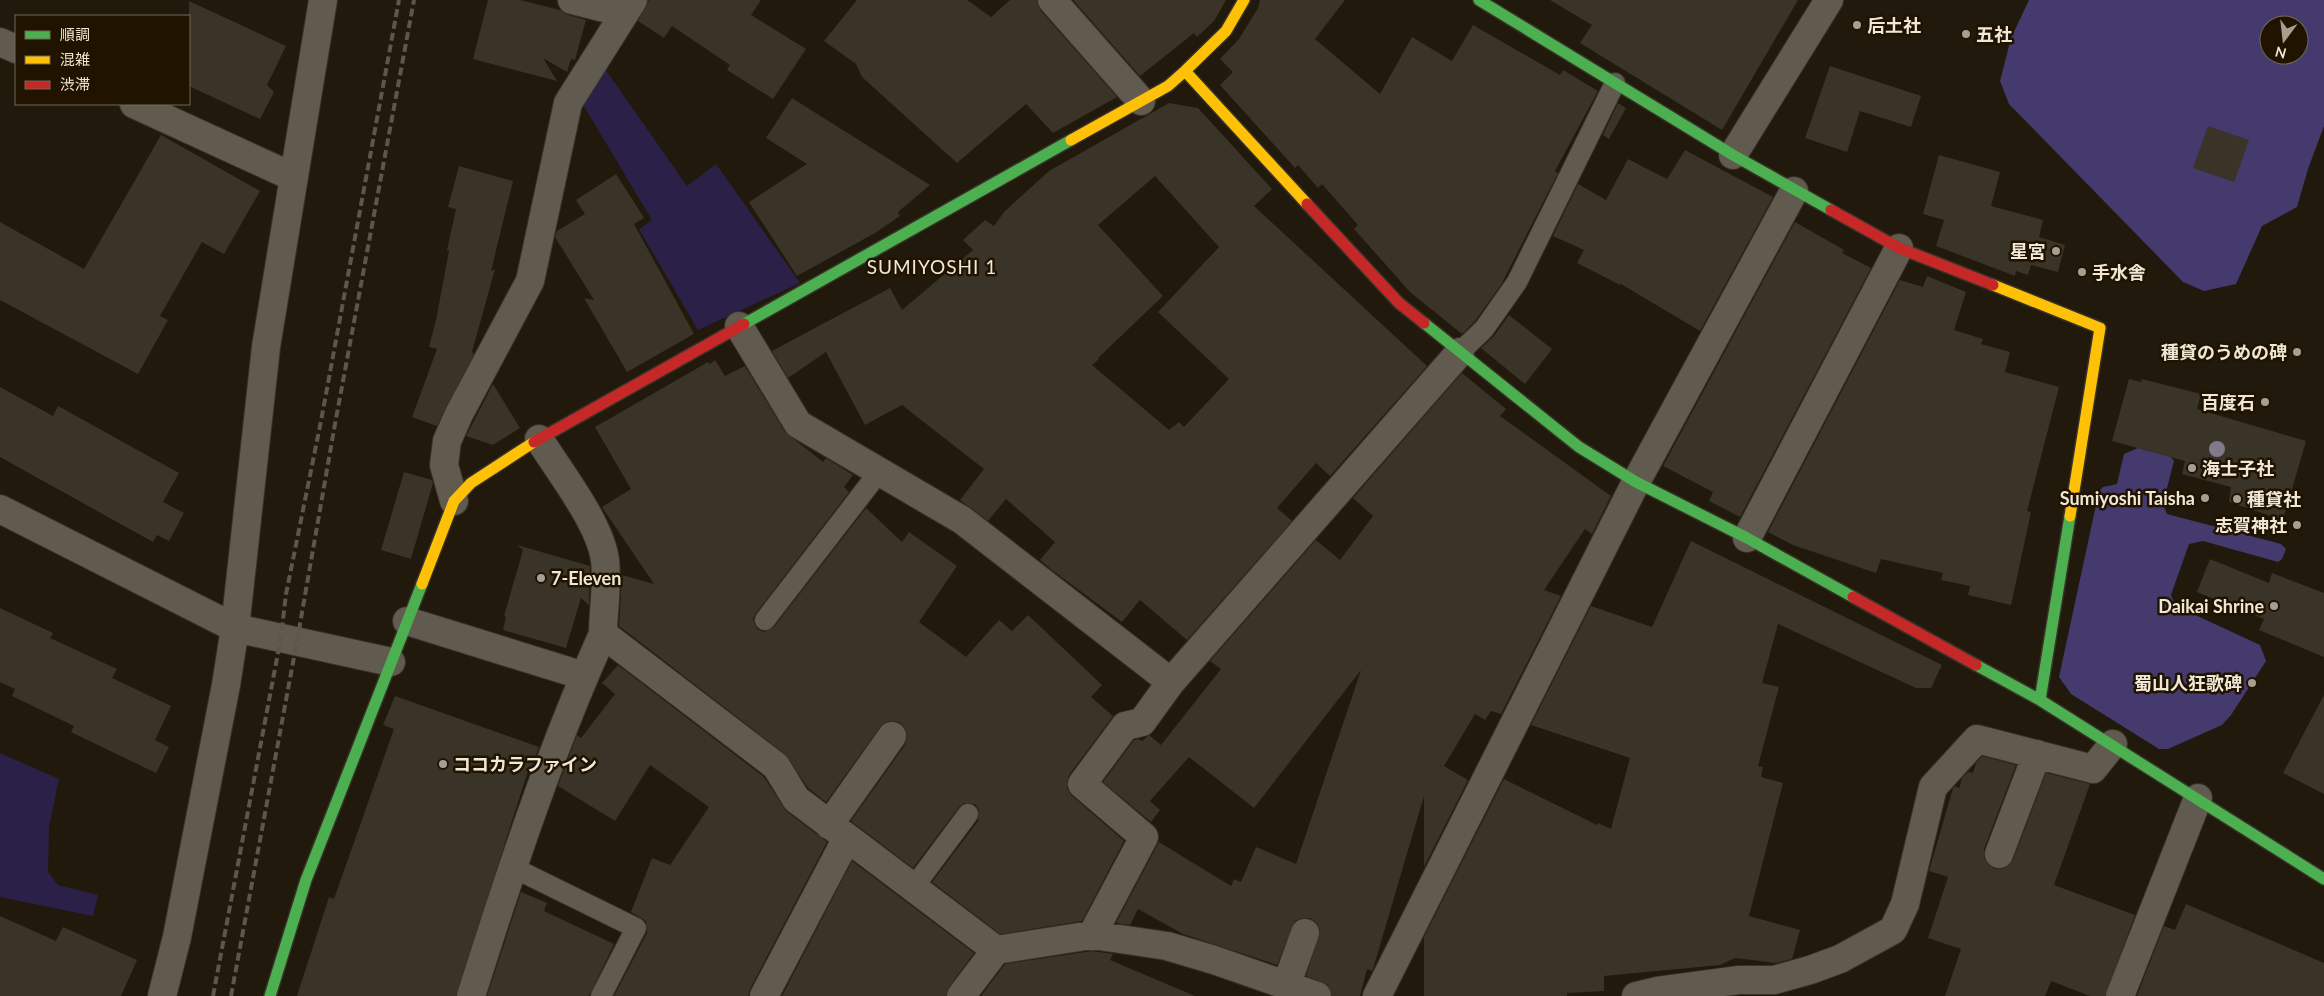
<svg xmlns="http://www.w3.org/2000/svg" width="2324" height="996" font-family="Lato,'Noto Sans JP',sans-serif">
<rect width="100%" height="100%" fill="#21190b"/>
<path fill="#2b2148" d="M603 66 687 186 716 164 800 283 698 330 639 229 652 220 582 103Z
M0 753 59 779 49 827 48 872 58 885 98 895 93 916 0 897Z"/>
<path fill="#443a6d" fill-rule="evenodd" d="M2029 0H2324V126L2308 169 2297 207 2262 226 2236 284 2204 291 2183 282 2009 104 2000 81 2011 38ZM2269 25H2299V55H2269Z
M2138 448 2171 457 2174 461 2163 504 2167 514 2281 544 2286 549 2282 559 2278 562 2203 541 2189 544 2171 595 2176 606 2260 645 2266 661 2231 715 2222 725 2168 749H2159L2071 694 2059 677 2099 491 2103 487 2117 484 2124 454Z"/>
<path fill="#3a3328" fill-rule="evenodd" d="M488 0H520L560 10 568 15 586 20 575 60 571 59 567 72 543 58 557 81 473 59Z
M649 0H761L751 15 806 49 773 99 727 70 730 65 672 26 664 38 638 21Z
M857 0H967L991 17 1010 0H1037L1040 10 1117 97 1053 133 1026 104 957 163 862 77 856 64 824 41Z
M1073 0H1226L1214 21 1197 37 1194 33 1140 76Z
M1260 0H1345L1315 39 1380 94 1412 37 1452 61 1473 25 1560 75 1563 70 1598 91 1555 171 1558 173 1501 285 1475 321 1462 334 1410 292 1354 229 1358 225 1322 184 1318 188 1298 165 1295 168 1220 85 1233 72 1220 59 1239 39 1258 8Z
M1550 0H1798L1722 130 1580 43 1592 25Z
M189 1 286 46 267 85 274 92 260 119 189 86Z
M1830 66 1921 96 1911 127 1860 111 1847 152 1805 138Z
M792 98 930 185 898 212 900 216 875 233 797 276 749 202 807 164 766 138Z
M1169 103 1198 108 1272 189 1254 206 1427 366 1330 476 1316 463 1277 508 1292 521 1187 640 1140 600 1122 622 1052 570 1040 560 1055 542 1006 499 988 521 960 500 984 469 902 405 865 425 826 352 788 378 772 351 890 288 902 310 973 250 963 240 985 220 994 226 1004 212 1049 171ZM1155 176 1219 247 1158 312 1229 379 1184 427 1179 422 1169 430 1092 365 1099 359 1098 358 1163 296 1098 225Z
M1618 103 1626 108 1609 139 1603 135Z
M2208 126 2249 140 2234 182 2193 168Z
M161 135 260 191 224 254 202 242 160 316 168 320 138 374 0 300V222L84 269Z
M1685 150 1773 197 1700 331 1621 284 1620 285 1577 263 1584 250 1553 236 1578 184 1606 200 1628 159 1667 179Z
M1939 155 2000 172 1991 206 2043 220 2039 237 2065 245 2058 272 2031 265 2028 275 2016 271 2015 276 1936 246 1944 220 1923 214Z
M459 166 513 181 491 271 495 269 472 352 474 354 437 426 412 417 437 349 429 347 436 320 449 251 447 250 456 209 448 207Z
M616 174 644 218 634 224 694 334 627 372 584 298 594 300 555 237 557 231 585 214 576 200Z
M1795 222 1844 250 1842 253 1871 268 1740 517 1709 501 1713 492 1663 466Z
M1927 276 1966 292 1954 330 1983 339 1981 344 2010 352 2005 372 2059 387 2027 511 2031 512 2011 605 1968 595 1970 586 1941 580 1943 573 1881 559 1876 573 1793 545 1768 532 1900 280 1923 287Z
M1509 315 1552 349 1525 384 1481 348 1494 336Z
M715 360 725 376 745 366 785 432 823 462 826 458 853 475 844 487 849 492 756 613 753 619 757 629 764 632 774 627 866 508 902 542 909 532 957 566 919 622 966 657 999 620 1012 631 1028 615 1102 685 1091 697 1113 716 1069 775 1067 782V789L1072 796 1124 841 1082 921 1000 934 932 882 978 821 979 810 975 804 964 803 959 807 913 868 851 821 905 745 907 738 906 730 901 723 894 721 886 722 880 727 826 802 808 788 785 754 619 626 622 575 654 584 602 507 631 489 595 427 708 362 710 364Z
M1462 373 1506 409 1500 416 1611 496 1592 534 1585 529 1544 590 1561 596 1501 714 1491 711 1485 720 1475 714 1444 766 1468 780 1424 867V796L1373 969 1372 971 1367 969 1360 996H1332L1328 985 1306 976 1320 931 1317 923 1310 918H1302L1295 921 1277 965 1183 934 1138 909 1130 925 1116 923 1159 842 1231 886 1234 879 1241 882 1256 847 1296 864 1361 670 1254 808 1189 757 1150 801 1160 810 1151 822 1103 782 1134 740 1139 739 1142 741 1149 735 1161 745 1221 669 1210 661 1316 540 1340 560 1373 516 1353 498Z
M2129 379 2141 382 2142 379 2201 394 2197 409 2306 441 2283 520 2229 502 2231 487 2182 474 2185 461 2112 441Z
M493 384 520 428 493 445 466 436Z
M0 387 53 416 58 406 179 473 163 502 184 513 169 541 157 535 153 542 0 457Z
M404 472 432 480 433 483 411 559 381 550Z
M1691 541 1942 665 1931 688H1916L1778 624 1762 683 1779 687 1758 766 1763 767 1761 777 1783 783 1749 916 1800 930 1792 959 1776 963 1735 958 1720 965 1604 976V991L1567 993V996H1424V937L1504 779 1597 825 1598 823 1611 829 1630 758 1531 725 1591 606 1652 627Z
M517 545 590 566 589 605 581 598 566 648 503 630 506 617 504 616 523 550Z
M2210 559 2269 583 2272 573 2324 593V657L2259 630 2264 619 2197 592Z
M0 608 53 633 50 638 117 669 112 678 171 706 155 740 169 747 156 773 71 732 74 726 12 696 15 689 0 682Z
M618 665 764 777 786 811 827 842 750 989 748 996H614L647 933 646 921 631 912 652 858 670 865 709 807 650 765 615 821 558 786 577 735 581 738 615 694 602 683Z
M2324 695V794L2283 773Z
M395 696 539 747 531 769 529 768 456 996H297L329 897 334 899 394 729 383 725Z
M1982 756 2016 765 1984 849V857L1987 863 1994 869H2002L2008 866 2013 860 2046 773 2090 784 2054 885 2135 915 2105 996H2090L2051 981 2045 996H1945L1961 949 1928 938 1948 877 1929 871 1953 788 1955 786 1959 788 1962 778 1968 772 1973 773 1976 763Z
M852 861 974 953 949 987 946 996H782Z
M521 892 547 903 544 911 614 944 589 996H487Z
M2186 904 2324 963V996H2137L2164 926 2175 930Z
M0 916 56 941 63 927 137 960 121 996H0Z
M1092 951 1113 954 1110 960 1195 996H981L1005 964Z"/>
<g fill="none" stroke-linecap="round" stroke-linejoin="round">
<g stroke="#383229" stroke-width="22">
<path id="lane" d="M1460 352 1484 329 1517 282 1615 83
M765 620 879 472
M512 867 636 928 601 996
M913 888 968 814"/>
</g>
<g stroke="#383229" stroke-width="30">
<path id="street" d="M572 0 624 13
M1052 0 1141 101
M0 42 16 49
M134 104 293 177
M1733 155 1829 0
M739 326 798 424 962 520 1171 682 1460 352
M539 439C559 471 600 523 605 560 608 584 603 610 603 634L776 766 796 799 996 950
M454 501 444 465 447 441 459 414 530 281 568 103 633 0
M0 509 235 628 391 662
M1747 538 1899 248
M407 621 584 676
M829 825 892 736
M1999 854 2037 754
M1092 935 1144 837 1082 784 1125 726 1142 722 1171 682
M1286 986 1305 933
M162 996 177 937 226 685 235 628 266 347 323 0
M471 996C510 873 550 751 603 634
M764 996 847 838
M961 996 996 950 1092 935 1120 939 1167 946 1214 960 1317 996
M1377 996 1636 482 1794 191
M1636 996 1657 991 1739 980H1774L1810 970 1840 959 1893 930 1905 904 1933 787 1977 739 2093 769 2113 744
M2120 996 2198 798"/>
</g>
<g stroke="#383229" stroke-width="14">
<path id="fast" d="M1479 0 1733 155 1831 210
M1424 323 1579 447 1636 482 1747 538 1853 597
M744 324 1071 140
M1976 665 2040 700 2324 879
M2040 700 2070 516
M270 996 306 880 422 584"/>
</g>
<g stroke="#383229" stroke-width="14">
<path id="slow" d="M1244 0 1226 31 1185 71 1307 204
M1071 140 1168 86 1185 71
M1993 285 2100 328 2070 516
M422 584 454 501 471 483 534 442"/>
</g>
<g stroke="#383229" stroke-width="14">
<path id="jam" d="M1307 204 1399 303 1424 323
M1831 210 1899 248 1993 285
M534 442 744 324
M1853 597 1976 665"/>
</g>
<use href="#lane" stroke="#605a4f" stroke-width="20"/>
<use href="#street" stroke="#605a4f" stroke-width="28"/>
<use href="#fast" stroke="#4caf50" stroke-width="11"/>
<use href="#slow" stroke="#ffc107" stroke-width="11"/>
<use href="#jam" stroke="#c62828" stroke-width="11"/>
<path stroke="#5c564c" stroke-width="4" stroke-dasharray="8 4" stroke-linecap="butt" d="M213 996 281 637 286 594 321 421 399 0
M231 996 297 641 335 424 414 0"/>
</g>
<circle fill="#817b89" cx="2217" cy="449" r="8"/>
<g fill="#a89f90" stroke="#201300" stroke-width="2">
<circle cx="1857" cy="25" r="5"/>
<circle cx="1966" cy="34" r="5"/>
<circle cx="2056" cy="251" r="5"/>
<circle cx="2082" cy="272" r="5"/>
<circle cx="2297" cy="352" r="5"/>
<circle cx="2265" cy="402" r="5"/>
<circle cx="2192" cy="468" r="5"/>
<circle cx="2205" cy="498" r="5"/>
<circle cx="2237" cy="499" r="5"/>
<circle cx="2297" cy="525" r="5"/>
<circle cx="541" cy="578" r="5"/>
<circle cx="2274" cy="606" r="5"/>
<circle cx="2252" cy="683" r="5"/>
<circle cx="443" cy="764" r="5"/>
</g>
<g text-anchor="middle" dominant-baseline="central" stroke-width="5" stroke-linejoin="round" paint-order="stroke">
<g font-size="18" font-weight="bold" fill="#f0e7d7" stroke="#201300" text-anchor="start">
<text x="1867" y="25">后土社</text>
<text x="1976" y="34">五社</text>
<text x="2046" y="251" text-anchor="end">星宮</text>
<text x="2092" y="272">手水舎</text>
<text x="2287" y="352" text-anchor="end">種貸のうめの碑</text>
<text x="2255" y="402" text-anchor="end">百度石</text>
<text x="2202" y="468">海士子社</text>
<text x="2195" y="498" text-anchor="end">Sumiyoshi Taisha</text>
<text x="2247" y="499">種貸社</text>
<text x="2287" y="525" text-anchor="end">志賀神社</text>
<text x="551" y="578">7-Eleven</text>
<text x="2264" y="606" text-anchor="end">Daikai Shrine</text>
<text x="2242" y="683" text-anchor="end">蜀山人狂歌碑</text>
<text x="453" y="764">ココカラファイン</text>
</g>
<g font-size="19" letter-spacing="1" fill="#f0e7d7" stroke="#201300">
<text x="932" y="266">SUMIYOSHI 1</text>
</g>
</g>
<rect x="15" y="15" width="175" height="90" fill="#201300" stroke="#736856"/>
<rect x="25" y="31" width="25" height="8" fill="#4caf50" stroke="#736856"/>
<text x="60" y="40" font-size="15" fill="#f0e7d7">順調</text>
<rect x="25" y="56" width="25" height="8" fill="#ffc107" stroke="#736856"/>
<text x="60" y="65" font-size="15" fill="#f0e7d7">混雑</text>
<rect x="25" y="81" width="25" height="8" fill="#c62828" stroke="#736856"/>
<text x="60" y="90" font-size="15" fill="#f0e7d7">渋滞</text>
<g transform="translate(2284 40) rotate(195)"><circle r="24" fill="#201300" stroke="#736856"/>
<path d="M0-4L9 19L0 12L-9 19Z" fill="#a89f90"/>
<text y="-8" font-size="14" font-weight="bold" text-anchor="middle" fill="#f0e7d7">N</text>
</g>
</svg>
